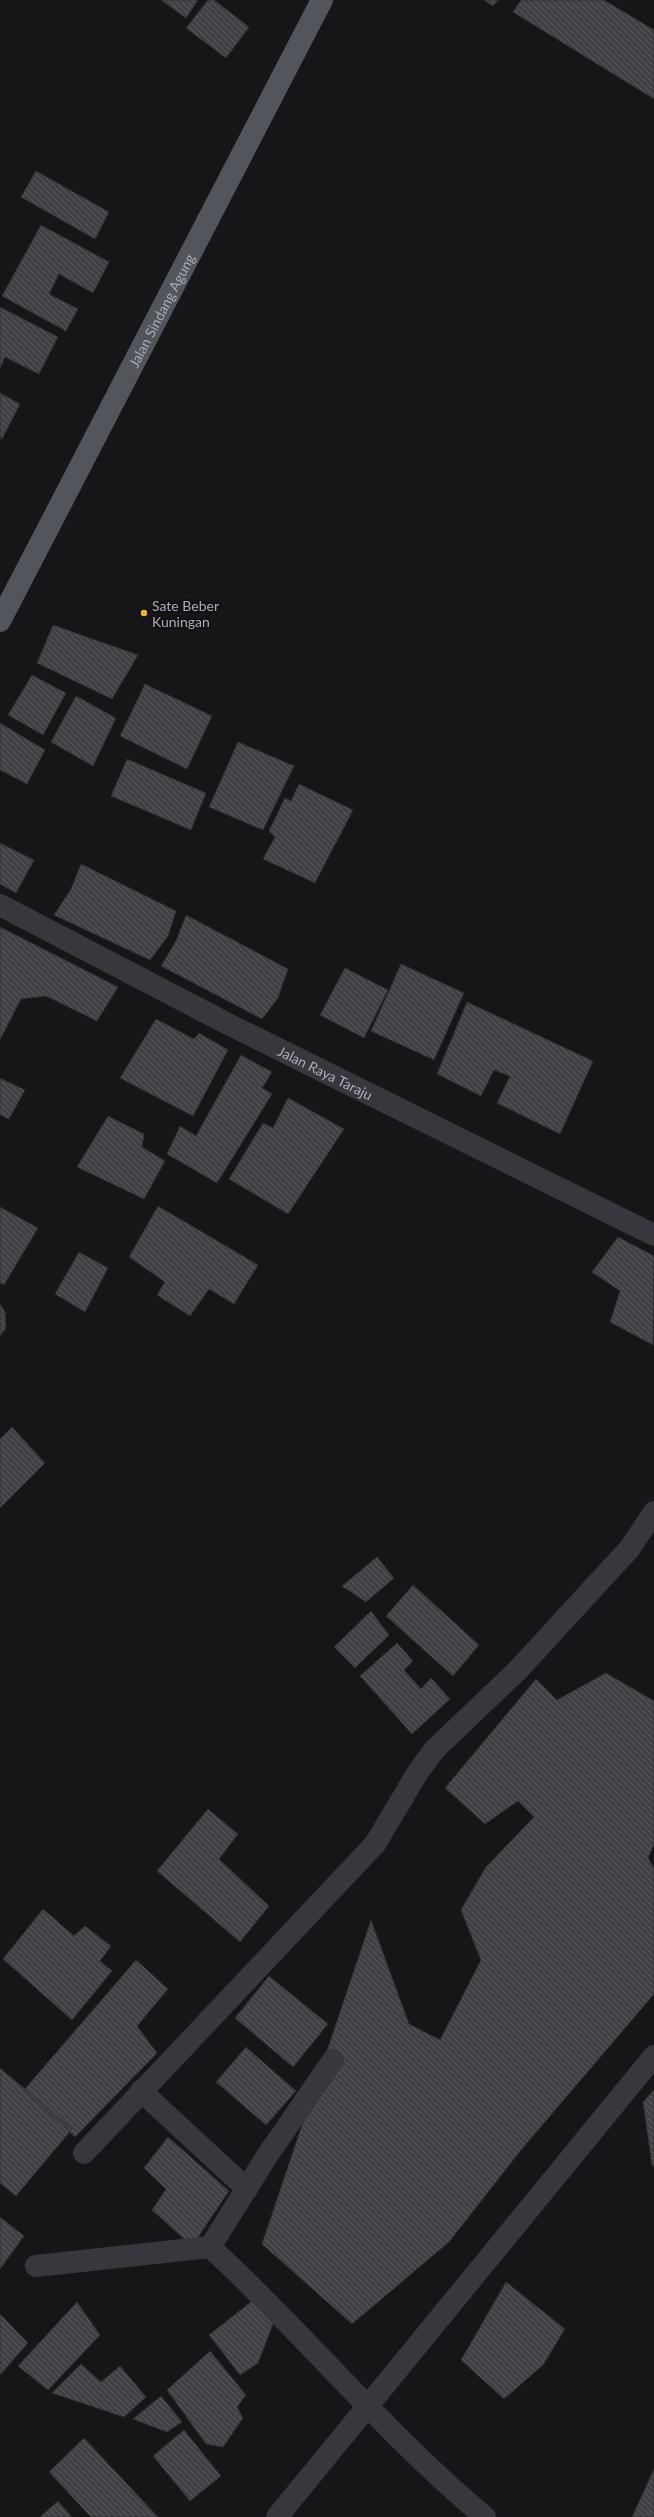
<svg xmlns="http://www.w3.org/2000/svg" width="654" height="2517" font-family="Lato,sans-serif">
<defs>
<pattern id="building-back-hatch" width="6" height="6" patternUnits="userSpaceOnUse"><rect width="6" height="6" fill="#404145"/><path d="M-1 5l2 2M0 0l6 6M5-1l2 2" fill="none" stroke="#595a5e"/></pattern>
</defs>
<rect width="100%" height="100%" fill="#161618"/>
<path fill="url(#building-back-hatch)" stroke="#303034" d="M161 0H198L186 18Z
M208 0H214L249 27 226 58 186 28Z
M484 0H498L493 6Z
M521 0H604L654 30V99L513 12Z
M36 171 109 212 95 239 21 197Z
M41 225 109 262 93 293 59 274 49 294 78 309 66 331 2 296Z
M0 307 58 337 39 374 5 357 0 368Z
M0 393 20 404 2 439 0 438Z
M53 625 138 655 112 699 37 663Z
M32 675 66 693 43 735 8 715Z
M145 684 212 716 187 769 120 736Z
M76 696 116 718 93 766 51 742Z
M0 723 45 750 27 784 0 770Z
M238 742 294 766 263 830 209 807Z
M127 759 206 793 191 830 111 796Z
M299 784 353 810 315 883 263 859 275 837 269 831 285 798 291 801Z
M0 843 34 860 16 893 0 884Z
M81 864 176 911 168 936 150 960 54 915 71 889Z
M186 915 288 969 278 998 262 1019 161 966 176 941Z
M0 927 118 987 97 1021 46 996 21 999 0 1040Z
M401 964 464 993 434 1060 371 1031Z
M345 968 388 990 364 1038 320 1015Z
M467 1002 593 1061 560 1134 497 1103 510 1076 494 1070 481 1096 437 1074Z
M156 1019 194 1039 199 1033 228 1050 193 1116 120 1078Z
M241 1055 272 1072 262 1088 272 1094 217 1183 167 1154 180 1126 196 1136Z
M0 1078 25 1090 9 1119 0 1115Z
M288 1098 344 1129 288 1214 229 1179 263 1123 273 1128Z
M108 1116 144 1134 142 1147 165 1161 144 1199 77 1167Z
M158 1206 258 1265 234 1304 209 1289 190 1316 157 1295 165 1282 129 1257Z
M0 1207 38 1228 4 1285 0 1283Z
M618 1237 654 1256 653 1345 610 1322 620 1291 592 1272Z
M79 1252 108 1268 85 1312 55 1294Z
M0 1304 5 1312 6 1328 0 1336Z
M12 1427 45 1463 0 1508V1439Z
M377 1557 394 1578 366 1602 342 1586Z
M413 1585 479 1645 453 1676 386 1616Z
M371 1611 389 1635 355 1668 334 1647Z
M397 1643 413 1661 404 1670 421 1689 431 1678 450 1699 412 1734 360 1676Z
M606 1673 654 1701V1844L648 1858 654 1868V1994L521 2150 449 2242 352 2324 262 2244 371 1920 409 2024 440 2040 481 1960 461 1910 486 1867 534 1817 518 1801 485 1824 445 1788 536 1679 557 1700Z
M208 1809 238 1834 219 1859 269 1906 240 1942 157 1871Z
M43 1909 74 1936 85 1926 111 1946 100 1961 112 1971 72 2020 3 1959Z
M136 1960 168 1989 137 2026 157 2053 75 2137 24 2090Z
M269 1976 328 2024 293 2067 235 2018Z
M246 2047 296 2091 266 2125 216 2082Z
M0 2068 72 2129 16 2196 0 2183Z
M654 2090V2166L652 2165 643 2102Z
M168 2137 229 2191 192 2246 152 2210 166 2189 144 2168Z
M0 2217 24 2236 0 2269Z
M506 2282 565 2329 543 2365 504 2399 461 2360Z
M252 2301 273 2324 258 2363 240 2375 209 2335Z
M77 2302 100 2335 48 2390 18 2366Z
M0 2314 28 2343 0 2375Z
M210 2351 246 2395 237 2407 243 2418 223 2447 206 2444 167 2390Z
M81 2364 101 2382 120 2366 146 2397 124 2417 52 2393Z
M161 2396 182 2422 167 2432 133 2419Z
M184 2430 221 2476 190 2501 153 2456Z
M84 2438 158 2517H91L49 2472Z
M654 2469V2517H632Z
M58 2501 72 2517H40Z"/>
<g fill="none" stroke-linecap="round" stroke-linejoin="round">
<g stroke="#37383d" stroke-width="22">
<path id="s1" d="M0 905 228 1024 654 1235"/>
<path d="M333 2060 267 2156 210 2247C305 2334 386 2435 485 2517"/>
<path d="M141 2091 247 2189"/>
<path d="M84 2153 375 1844 418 1772 434 1750 517 1671 630 1548 654 1512"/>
<path d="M36 2266 210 2247"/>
<path d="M277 2517 654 2056"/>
</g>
<path stroke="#53555c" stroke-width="22" id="s2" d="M0 621 322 0"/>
</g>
<circle fill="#f2b134" stroke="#111113" stroke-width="1.5" cx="144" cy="613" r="4"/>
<g text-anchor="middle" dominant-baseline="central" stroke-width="4" stroke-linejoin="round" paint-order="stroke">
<g font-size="14" fill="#a8adb8" stroke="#111113">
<text stroke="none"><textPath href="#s2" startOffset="350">Jalan Sindang Agung</textPath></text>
<text stroke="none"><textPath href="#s1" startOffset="366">Jalan Raya Taraju</textPath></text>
</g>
<g font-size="14" fill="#a8adb8" stroke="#111113" text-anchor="start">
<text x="152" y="605">Sate Beber<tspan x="152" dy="16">Kuningan</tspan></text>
</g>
</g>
</svg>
